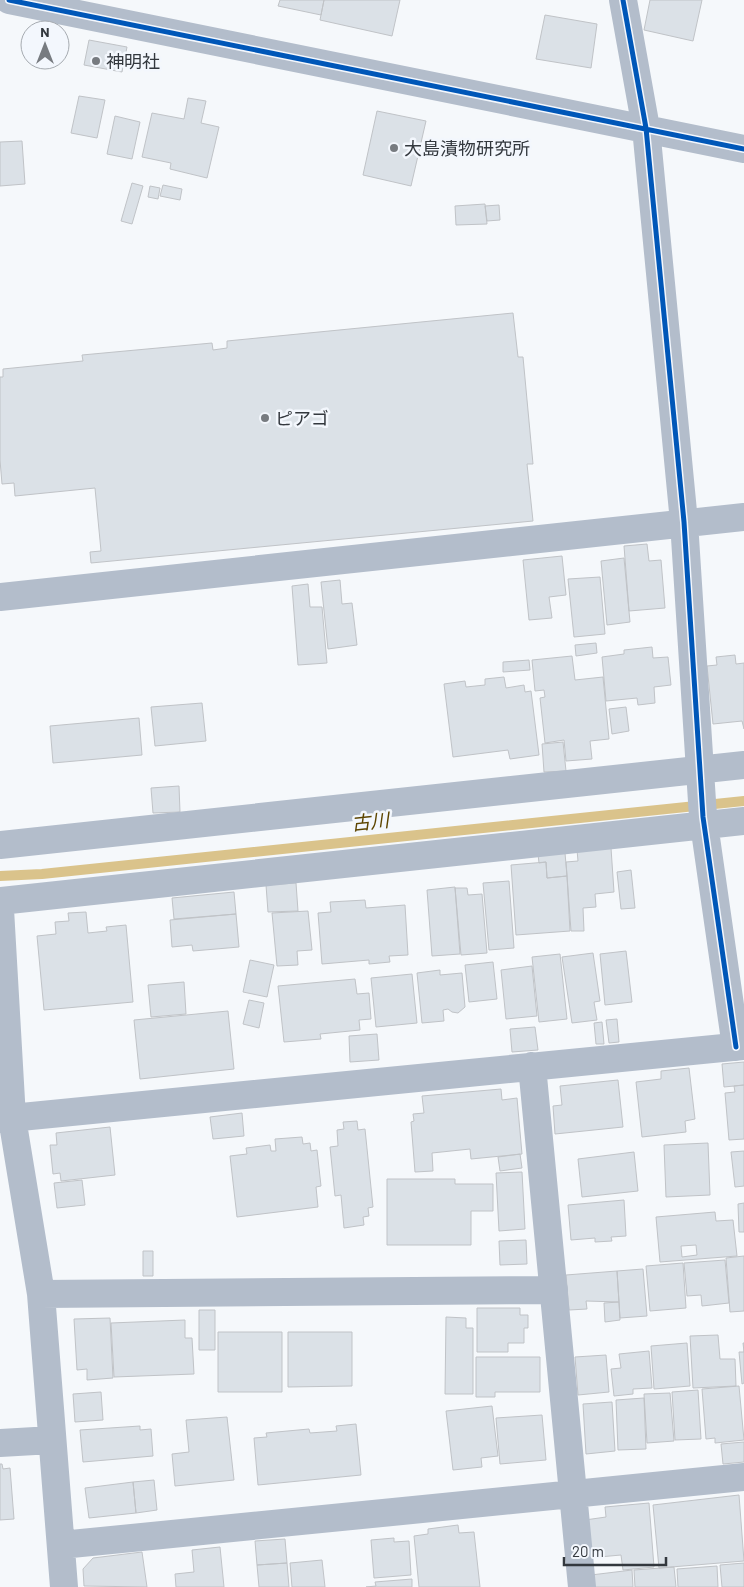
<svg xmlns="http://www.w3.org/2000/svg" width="744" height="1587" font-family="Barlow,'Noto Sans JP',sans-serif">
<rect width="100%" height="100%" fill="#f5f8fb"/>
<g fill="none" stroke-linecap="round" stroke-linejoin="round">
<path stroke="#dac38b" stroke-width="10" d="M0 876 42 874 744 801"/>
</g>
<path fill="#dbe1e7" stroke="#c0c3c7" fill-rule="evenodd" d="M280 0H324L321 15 278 6Z
M324 0H400L392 36 320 20Z
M650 0H702L693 41 644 30Z
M545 15 597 24 591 68 536 59Z
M89 40 127 47 122 72 84 65Z
M79 96 105 100 97 138 71 133Z
M188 98 206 101 201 123 219 127 207 178 170 169 171 163 142 157 152 113 184 119Z
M377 111 426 121 411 186 363 175Z
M115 116 140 122 132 159 107 154Z
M22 141 25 184 0 186V142Z
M132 183 143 186 132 224 121 221Z
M163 185 182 189 180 200 160 196Z
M150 186 160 188 158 199 148 197Z
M485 204 487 224 456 225 455 206Z
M499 205 500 220 487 221 485 206Z
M513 313 518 357H523L533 464H527L533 521 91 563 90 552 101 551 95 488 15 496 14 483 2 484 0 460V377H3V369L83 361 82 355 212 343 213 350 227 348V341Z
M647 544 649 561 661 560 665 608 629 611 624 546Z
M562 556 566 595 549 597 552 618 529 620 523 560Z
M624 558 630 622 607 625 601 561Z
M600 577 605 634 574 637 568 579Z
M340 580 342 604 352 603 357 645 328 649 321 582Z
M308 584 310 607H322L327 663 298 665 292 586Z
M596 643 597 653 576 656 575 645Z
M652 647 653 658 668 657 671 685 654 687 655 703 638 705 637 698 606 701 602 657 624 654V650Z
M735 655 736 664 744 663V729L742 721 713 724 707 666 717 665 716 657Z
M572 656 575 680 603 677 609 739 590 741 592 759 566 761 564 740 545 743 540 698 545 697 544 690 535 691 532 660Z
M529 660 530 670 503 672V662Z
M504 677 506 688 524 685 525 692 531 691 539 755 510 759 508 750 453 757 444 684 465 681 466 687 485 685V679Z
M202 703 206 741 155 746 151 707Z
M626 707 629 731 612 734 609 709Z
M139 718 142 755 53 763 50 726Z
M563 742 566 771 544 772 542 744Z
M179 786 180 812 153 813 151 788Z
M611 848 614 892 595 894 596 907 583 908 584 931H571L566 862 578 861 577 850Z
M565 853 567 876 547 878 546 862 539 863 538 854Z
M546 862 547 878 567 876 570 931 516 935 511 865Z
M631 870 635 908 621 909 617 872Z
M509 881 514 948 489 950 483 883Z
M296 883 298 911 268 912 266 885Z
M455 887 460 954 432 956 427 890Z
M455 888H467L468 895 482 894 487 953 461 955Z
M234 892 236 914 174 919 172 898Z
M365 900 366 908 405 905 408 955 389 956 390 962 369 964V960L322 964 318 913 331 912 330 902Z
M308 911 312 950 297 951 298 965 277 966 272 913Z
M86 912 88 933 107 931 106 927 126 925 133 1002 44 1010 37 936 56 934 55 922 69 921 68 913Z
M236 914 239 947 193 951 192 945 172 947 170 920Z
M626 951 632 1002 605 1005 600 954Z
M593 953 600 1001 594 1002 597 1020 572 1023 562 957Z
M560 954 567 1019 539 1022 532 957Z
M250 960 274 965 267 997 243 992Z
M493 962 497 999 469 1002 465 965Z
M532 966 537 1016 506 1019 501 970Z
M440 970V975L462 973 465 1007 458 1013 452 1012 448 1009 443 1010 444 1021 422 1023 417 973Z
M412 974 417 1023 376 1027 371 978Z
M355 979 357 994 369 993 371 1019 359 1020 360 1030 320 1034 321 1039 284 1042 278 986Z
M184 982 186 1014 151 1017 148 985Z
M249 1000 264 1003 259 1028 243 1024Z
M228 1011 234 1069 140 1079 134 1020Z
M617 1019 619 1042 609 1043 606 1020Z
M602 1022 604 1044H596L594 1023Z
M535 1027 538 1050 512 1052 510 1029Z
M377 1034 379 1060 350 1062 349 1036Z
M744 1062V1085L724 1087 722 1064Z
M689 1068 695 1119 685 1121 686 1132 642 1137 636 1082 661 1079V1071Z
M618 1080 623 1127 555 1134 553 1106 562 1105 560 1086Z
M744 1085V1139L729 1140 725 1093 735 1092 734 1086Z
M501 1089 502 1100 517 1098 522 1154 471 1159 470 1149 432 1153 433 1171 415 1172 411 1122 414 1121 413 1114 424 1113 422 1096Z
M242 1113 244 1136 213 1139 210 1117Z
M357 1121 358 1130 365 1129 373 1207 368 1208 369 1216 363 1217 364 1225 344 1228 341 1195 335 1196 330 1147 338 1146 337 1130 344 1129 343 1122Z
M110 1127 115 1175 61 1181 60 1173 53 1174 50 1145H57L56 1133Z
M302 1137 303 1144 310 1143 311 1151 317 1150 321 1186 316 1187 318 1207 237 1217 230 1156 247 1154 246 1148 270 1145 271 1151H276L275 1139Z
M708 1143 710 1195 666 1197 664 1145Z
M744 1151V1186L735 1187 731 1152Z
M634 1152 638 1191 582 1197 578 1159Z
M520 1154 522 1168 500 1171 498 1157Z
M522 1172 525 1229 499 1231 496 1173Z
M387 1179H455V1184H493V1211H471V1245H387Z
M82 1180 85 1205 57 1208 54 1183Z
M624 1200 626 1236 611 1237 612 1241 595 1242V1238L571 1240 568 1205Z
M744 1203V1232H739L738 1204Z
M715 1212 716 1221 733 1220 737 1256 660 1262 656 1217ZM696 1245 697 1255 682 1257 681 1246Z
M526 1240 527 1264 500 1265 499 1241Z
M143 1251H153V1276H143Z
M744 1256V1311L730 1312 726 1258Z
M725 1260 729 1303 702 1306 701 1295 687 1296 684 1263Z
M683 1263 686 1308 650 1311 646 1266Z
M643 1269 647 1316 620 1318 617 1271Z
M617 1271 619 1302 586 1301 587 1309 569 1310 566 1275Z
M619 1302 620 1320 605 1322 604 1303Z
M477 1308H520V1315H528V1328H524V1343H508V1352H477Z
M199 1310H215V1350H199Z
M446 1317 466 1318V1328H473V1394H445Z
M110 1318 113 1378 87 1380V1369L77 1370 74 1319Z
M185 1320V1338H192L194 1374 114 1377 111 1323Z
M218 1332H282V1392H218Z
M288 1332H352V1386L288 1387Z
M718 1335 720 1359H735L736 1386 693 1388 690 1336Z
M687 1343 690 1386 654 1389 651 1346Z
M743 1343H744V1383L742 1384 739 1352H744Z
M649 1351 652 1388 633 1389V1394L614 1396 611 1369 621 1368 619 1354Z
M606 1355 609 1392 578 1395 575 1357Z
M476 1357H540V1392H495V1397H476Z
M739 1386 744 1440 715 1443V1438L706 1439 702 1389Z
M698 1390 701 1439 675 1440 672 1392Z
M101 1392 103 1420 75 1422 73 1394Z
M670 1393 674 1441 647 1443 644 1394Z
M644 1398 646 1449 618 1450 616 1400Z
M612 1402 615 1451 586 1454 583 1404Z
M492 1406 498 1456 481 1458 482 1467 453 1470 446 1411Z
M542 1415 546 1460 500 1464 496 1418Z
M227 1417 234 1480 175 1486 172 1454 189 1452 186 1420Z
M356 1424 361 1475 258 1485 254 1438 267 1437 266 1433 309 1429 310 1433 337 1431 336 1426Z
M140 1426V1430L151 1429 153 1456 83 1462 80 1430Z
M744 1442V1462L723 1464 721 1444Z
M0 1464H2L3 1469 10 1468 14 1519 0 1520Z
M154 1480 157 1510 136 1513 133 1482Z
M133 1482 136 1513 89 1518 85 1488Z
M739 1495 744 1561 659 1568 653 1505Z
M649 1503 654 1567 623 1570 621 1555 588 1558 585 1520 606 1517 605 1507Z
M458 1525 459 1533 474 1532 480 1587H419L414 1536 428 1534V1529Z
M394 1538V1542L409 1541 411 1575 374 1578 371 1540Z
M285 1539 287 1563 257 1565 255 1541Z
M220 1547 224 1587H176L175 1574 194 1572 192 1550Z
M142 1552 147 1587 84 1586 83 1569 93 1558Z
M322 1560 325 1587H292L290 1563Z
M287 1563 289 1587H259L257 1565Z
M744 1563V1587H722L720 1565Z
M717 1566 718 1587H678L677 1569Z
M674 1567 676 1587H635L634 1570Z
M632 1570 633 1587H593L591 1575Z
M412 1579V1587H366L376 1586 375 1582Z"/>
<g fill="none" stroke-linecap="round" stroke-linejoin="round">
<path stroke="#b3bdcb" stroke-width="28" d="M9 0 744 149
M623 0 646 128 684 522 703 817 736 1047
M0 597 744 517
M0 845 744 765
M0 901 744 821
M0 909 12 1118 41 1294 64 1587
M532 1066 582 1587
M0 1119 744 1046
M41 1294 554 1290
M0 1443 52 1440
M61 1545 744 1477"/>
<g stroke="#f3f7fd" stroke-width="8">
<path id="cycleway" d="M9 0 744 149
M623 0 646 128 684 522 703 817 736 1047"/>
</g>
<use href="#cycleway" stroke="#0057b8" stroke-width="5"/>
</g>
<g fill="#777b80" stroke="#f3f7fd" stroke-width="2">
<circle cx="96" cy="61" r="5"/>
<circle cx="394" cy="148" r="5"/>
<circle cx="265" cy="418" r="5"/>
</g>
<g text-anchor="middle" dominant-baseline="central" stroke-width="5" stroke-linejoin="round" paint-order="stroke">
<g font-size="18" fill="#33383e" stroke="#f3f7fd" text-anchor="start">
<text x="106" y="61">神明社</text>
<text x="404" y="148">大島漬物研究所</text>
<text x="275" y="418">ピアゴ</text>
</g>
<g font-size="19" font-style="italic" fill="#5d4500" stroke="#f3f7fd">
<text transform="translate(370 821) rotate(-6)">古川</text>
</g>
</g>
<g transform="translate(45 45)"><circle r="24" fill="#f3f7fd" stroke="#a6abb1"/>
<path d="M0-4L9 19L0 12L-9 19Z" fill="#777b80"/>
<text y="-8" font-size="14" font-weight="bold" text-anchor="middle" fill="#33383e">N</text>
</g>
<path d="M564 1557v8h102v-8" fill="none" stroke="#33383e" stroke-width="2.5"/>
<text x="572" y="1557" font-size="15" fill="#33383e" stroke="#f3f7fd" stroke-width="4" paint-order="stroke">20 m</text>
</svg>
